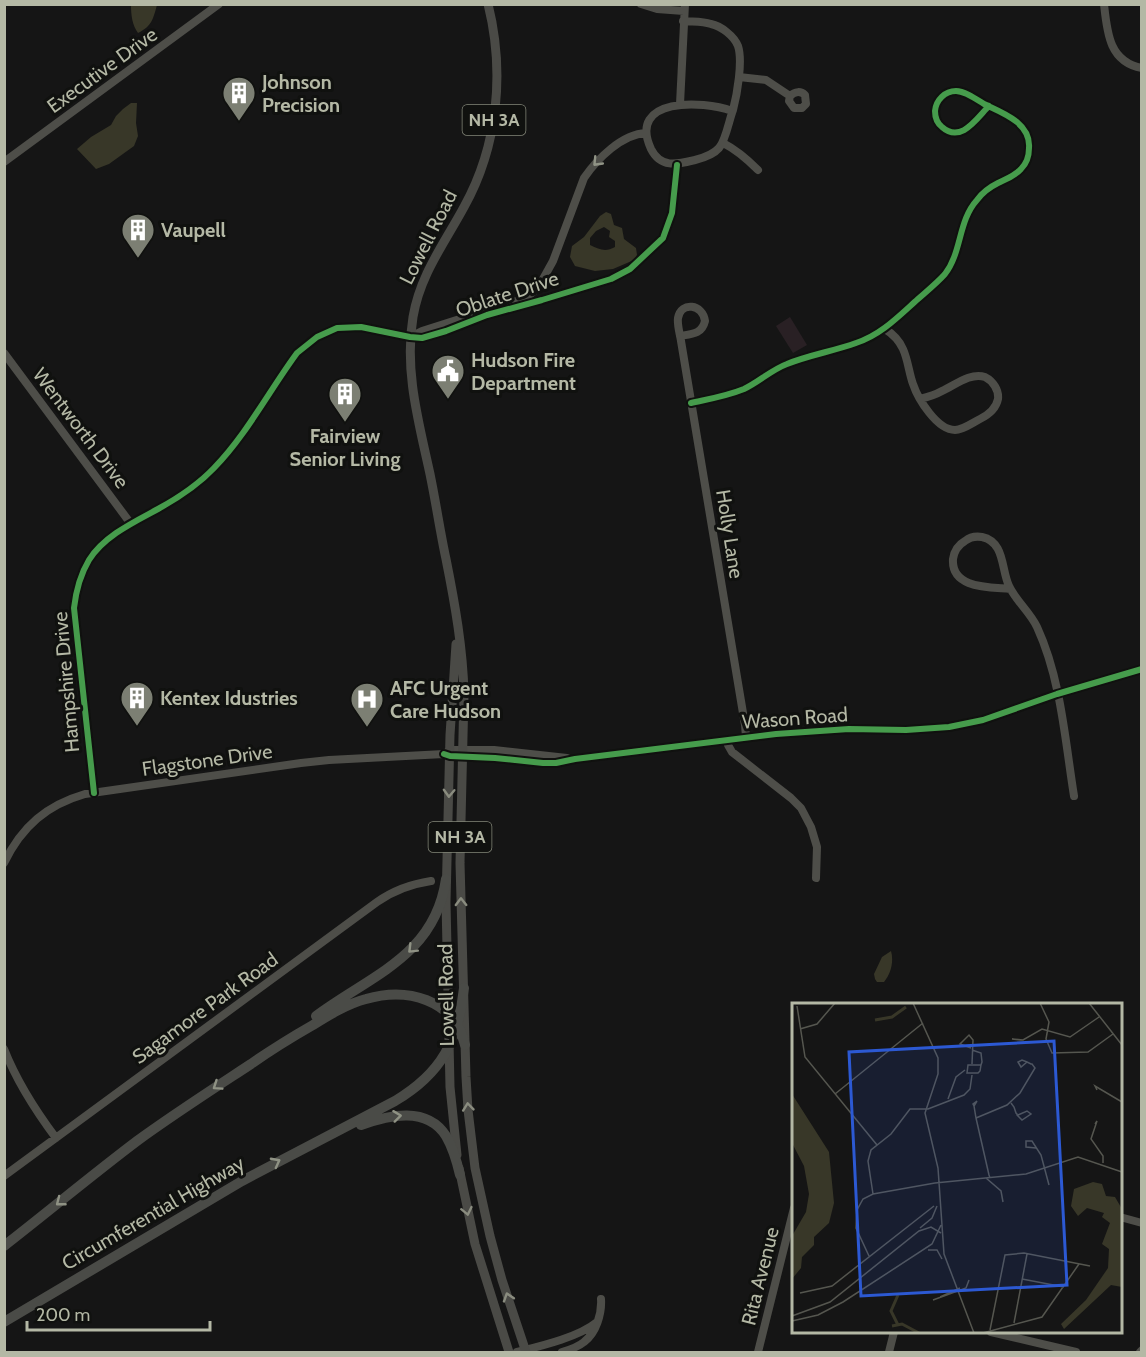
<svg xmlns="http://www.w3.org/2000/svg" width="1146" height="1357" font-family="Cabin,sans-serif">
<rect width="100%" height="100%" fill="#151515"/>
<path fill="#292024" d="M790 317 807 345 793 353 776 326Z"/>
<path fill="#383728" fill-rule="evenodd" d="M131 5H157C153 19 152 26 138 33 132 25 131 14 131 5Z
M131 103H137L136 123 138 136 134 146 109 164 96 169 77 149 91 137 111 125 116 116 123 109Z
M606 212 611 214 614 225 622 228 624 239 636 248 637 255 634 260 613 269 595 271 575 266 570 257 572 246 584 237 600 216ZM604 227 610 231 609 237 615 241V247C606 252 600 250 590 245V238L596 231Z
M891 951C894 961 891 974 884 982H877L875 979 874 974 882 957Z"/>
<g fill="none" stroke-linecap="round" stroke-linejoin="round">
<path stroke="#4e4e49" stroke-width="8" d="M641 4 657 9 684 11
M1104 4C1107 32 1109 62 1142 68
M683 21C692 22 702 21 711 24 721 26 734 36 738 46 743 61 737 95 733 110 729 120 726 140 719 148 713 155 703 158 695 160 678 164 661 169 651 149 627 97 703 100 732 111
M739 77 766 80 790 96 789 101 794 108H802L806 104 805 95C801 91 795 91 790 96
M680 104 685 4
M723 143C737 150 747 159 758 170
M4 162 219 4
M511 303 527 297 538 288 553 261 584 178C597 159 622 134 646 133
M885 329C893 334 899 340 903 349 908 360 909 373 913 384 918 399 937 430 955 430 963 430 972 423 980 419 988 415 996 409 998 399 999 390 993 381 985 377 970 372 954 386 942 391 935 395 928 397 920 399
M412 336 422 331 491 309
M680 336C692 334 702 334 705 321 703 304 681 301 678 318 677 325 680 334 681 341 702 469 723 597 745 725L746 737
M4 353 131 524
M691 403C709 399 727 396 744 389 759 382 771 370 787 364 809 355 834 351 856 343 881 335 899 316 918 299 927 291 937 283 945 274 962 252 958 221 977 200 982 193 990 187 998 183 1006 179 1015 176 1021 169 1026 164 1029 156 1029 148 1031 123 1003 113 984 104 976 99 965 91 956 91 945 91 936 100 935 111 935 117 937 123 942 127 961 144 977 118 989 106
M1010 589C990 587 951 589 953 559 954 552 958 545 965 541 970 537 976 536 982 537 1005 542 1001 569 1009 586 1016 601 1030 612 1037 627 1061 679 1065 740 1074 796
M727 740 728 745 732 752 791 798 801 808 811 827 817 847 816 878
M444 754 450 756 495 758 543 763H556L575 759 776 734 849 729 906 730 949 727 983 720 1057 694 1142 669
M94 793 74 608C76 591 80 575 89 560 104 536 134 522 158 509 178 498 198 485 214 468 247 434 269 391 297 353L317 337 337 328 361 327 410 337 422 338 446 331 487 315 542 300 611 279 630 269 663 238 672 213 677 165
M4 863C22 826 47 805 85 794L301 763 329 760 444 754 450 750H494L567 758
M4 1049C17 1082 35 1110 56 1138
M4 1176 377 902C394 890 411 884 431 881
M1120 1217 1142 1223
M991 1332 1076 1352
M517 1352C541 1346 579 1337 597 1322
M562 1352C569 1350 578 1347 584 1342 596 1333 602 1314 601 1299
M758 1352 794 1208
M889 1352 894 1332
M1140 1352 1142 1350"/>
<path stroke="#4a4a46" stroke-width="9" d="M488 4C505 72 498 146 464 207 444 244 420 275 413 317 404 371 419 423 430 474 436 503 440 531 446 559 455 604 463 649 464 694L460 863 466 1077 468 1110 475 1168 490 1236 502 1280 526 1352
M456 644 450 735 446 902 450 1087 457 1155
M459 1168 475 1244 509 1352"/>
<path stroke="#4a4b47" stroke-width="10" d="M316 1016C371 975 435 956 446 879
M361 1125C389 1115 427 1106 446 1136 453 1148 457 1162 460 1175
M4 1246C49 1211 92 1175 137 1141 174 1114 213 1089 251 1064 271 1050 292 1037 313 1025 329 1015 347 1004 366 999 407 987 454 999 465 1045
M4 1322 242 1181 395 1101C442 1073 458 1041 464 988"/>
<g stroke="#10110f" stroke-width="10">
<path id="cycleway" d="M691 403C709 399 727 396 744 389 759 382 771 370 787 364 809 355 834 351 856 343 881 335 899 316 918 299 927 291 937 283 945 274 962 252 958 221 977 200 982 193 990 187 998 183 1006 179 1015 176 1021 169 1026 164 1029 156 1029 148 1031 123 1003 113 984 104 976 99 965 91 956 91 945 91 936 100 935 111 935 117 937 123 942 127 961 144 977 118 989 106
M444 754 450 756 495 758 543 763H556L575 759 776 734 849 729 906 730 949 727 983 720 1057 694 1142 669
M94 793 74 608C76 591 80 575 89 560 104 536 134 522 158 509 178 498 198 485 214 468 247 434 269 391 297 353L317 337 337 328 361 327 410 337 422 338 446 331 487 315 542 300 611 279 630 269 663 238 672 213 677 165"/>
</g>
<use href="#cycleway" stroke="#469c4c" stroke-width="6"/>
</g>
<defs><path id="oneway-chevron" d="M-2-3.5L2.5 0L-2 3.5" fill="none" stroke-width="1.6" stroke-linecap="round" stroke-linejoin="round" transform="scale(1.5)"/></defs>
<use stroke="#909385" href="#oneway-chevron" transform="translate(597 162) rotate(134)"/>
<g stroke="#8a8c7f">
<use href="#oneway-chevron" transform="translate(449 793) rotate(92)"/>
<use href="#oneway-chevron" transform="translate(461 902) rotate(-91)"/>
<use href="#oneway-chevron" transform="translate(468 1107) rotate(-96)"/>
<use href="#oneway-chevron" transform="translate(467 1211) rotate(78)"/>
<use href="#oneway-chevron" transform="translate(508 1297) rotate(-108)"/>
</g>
<g stroke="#8f9284">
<use href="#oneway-chevron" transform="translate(412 949) rotate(135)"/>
<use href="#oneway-chevron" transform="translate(217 1086) rotate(146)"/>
<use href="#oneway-chevron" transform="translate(397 1116) rotate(-7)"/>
<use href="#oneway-chevron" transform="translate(276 1162) rotate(-28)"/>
<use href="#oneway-chevron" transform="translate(60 1202) rotate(142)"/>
</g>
<defs>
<g id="building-pin" transform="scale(1.725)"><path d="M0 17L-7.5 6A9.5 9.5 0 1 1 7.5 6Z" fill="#7c7f73" stroke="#10110f"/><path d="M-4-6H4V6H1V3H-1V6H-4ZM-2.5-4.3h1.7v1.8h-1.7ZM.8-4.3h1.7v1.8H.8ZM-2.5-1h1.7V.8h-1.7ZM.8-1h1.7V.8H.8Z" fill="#fff"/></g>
<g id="civic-pin" transform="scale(1.725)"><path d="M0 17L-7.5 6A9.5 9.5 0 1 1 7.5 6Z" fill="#7c7f73" stroke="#10110f"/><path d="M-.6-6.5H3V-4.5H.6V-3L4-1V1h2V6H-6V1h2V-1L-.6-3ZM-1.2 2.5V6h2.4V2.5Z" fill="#fff"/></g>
<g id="hospital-pin" transform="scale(1.725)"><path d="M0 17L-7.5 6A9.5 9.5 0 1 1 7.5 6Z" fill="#7c7f73" stroke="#10110f"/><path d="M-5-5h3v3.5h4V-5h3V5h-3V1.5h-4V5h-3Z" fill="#fff"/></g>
</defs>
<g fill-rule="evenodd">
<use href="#building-pin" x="239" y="93"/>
<use href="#building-pin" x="138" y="230"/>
<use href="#civic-pin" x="448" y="371"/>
<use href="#building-pin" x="345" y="394"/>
<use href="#building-pin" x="137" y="698"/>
<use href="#hospital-pin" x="367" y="699"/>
</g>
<g text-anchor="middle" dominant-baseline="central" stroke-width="6" stroke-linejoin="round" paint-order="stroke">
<g fill="#10110f" stroke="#838678" stroke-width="1.5">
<rect x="462.5" y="105" width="63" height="30" rx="4.5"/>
<rect x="428.5" y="822" width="63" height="30" rx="4.5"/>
</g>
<g font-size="18" font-weight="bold" fill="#b4b8a5">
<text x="494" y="120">NH 3A</text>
<text x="460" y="837">NH 3A</text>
</g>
<g font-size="20" fill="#b4b8a5" stroke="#10110f">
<text transform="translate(102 70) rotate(-36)">Executive Drive</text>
<text transform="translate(428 237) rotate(-63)">Lowell Road</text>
<text transform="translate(507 294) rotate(-18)">Oblate Drive</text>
<text transform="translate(81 428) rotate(53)">Wentworth Drive</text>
<text transform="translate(730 534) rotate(81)">Holly Lane</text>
<text transform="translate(66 682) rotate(-95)">Hampshire Drive</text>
<text transform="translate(795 718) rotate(-4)">Wason Road</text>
<text transform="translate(207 760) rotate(-8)">Flagstone Drive</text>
<text transform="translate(446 995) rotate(-91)">Lowell Road</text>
<text transform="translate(205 1008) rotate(-36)">Sagamore Park Road</text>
<text transform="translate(153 1213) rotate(-30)">Circumferential Highway</text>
<text transform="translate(760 1276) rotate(-76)">Rita Avenue</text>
</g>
<g font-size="20" font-weight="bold" fill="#b4b8a5" stroke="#10110f" text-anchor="start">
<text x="262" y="82">Johnson<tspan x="262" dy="23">Precision</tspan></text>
<text x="161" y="230">Vaupell</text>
<text x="471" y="360">Hudson Fire<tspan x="471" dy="23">Department</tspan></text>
<text x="345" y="436" text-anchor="middle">Fairview<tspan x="345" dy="23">Senior Living</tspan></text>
<text x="390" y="688">AFC Urgent<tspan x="390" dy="23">Care Hudson</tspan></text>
<text x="160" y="698">Kentex Idustries</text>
</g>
</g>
<g transform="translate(792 1003)">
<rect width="330" height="330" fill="#151515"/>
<path d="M0 91 37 149 42 200 37 220 22 234V242L10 254 9 265 0 276V233L14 209 17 191 12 163 0 140ZM301 179 310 181 314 193 323 194 330 206V284L319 282 272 326 269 321 294 297 316 265 317 246 310 241 318 220 310 214 312 210 295 205 286 213 279 203 282 186Z" fill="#383728"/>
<path fill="none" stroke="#383728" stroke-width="3" d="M83 17 100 14 114 4M106 322 99 308 106 292M100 323 110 321 127 330"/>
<path fill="none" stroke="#55564f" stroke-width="1.5" d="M121 0 146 55V71L133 110 146 165 152 251 182 330M248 0 257 19 254 36 260 50 296 49 321 31M297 0 330 42M5 3 13 54 85 142M8 26 25 21 43 0M229 37 220 36 231 37 250 26 278 34 307 14M179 45 168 41 177 32 181 37 180 61M180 47 189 50 190 59 189 62 188 68 186 70H175L176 62H189M305 87 303 83 330 99M43 91 131 20M156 96 164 74 173 67M219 100 222 104 224 110 225 111V112L230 117 239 111 235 108 226 112M182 103 185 98 181 101 182 103 184 115 197 172 198 175M184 115 215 102 228 90 243 65 240 61H239L235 59 230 57 226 59 229 64 235 59M303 121 305 118 299 136 311 153V160M244 145 234 144V138H240L249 152 257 182M194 175 209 188 211 199M143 180 234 171 286 154 330 169M81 191 76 158 79 147 99 131 118 106H136L172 92 178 86 180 72M128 225 140 215 145 203M136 247H145L150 256M77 253 64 225 65 207 71 196 81 191 143 180M230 276 272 284M8 290 40 283 142 203M148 294 168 285M141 297 174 285 177 277M0 313 38 299 127 228 139 224 149 230M0 318 26 312 51 299 140 241 149 222M222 320 235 251M198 327 213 252 232 250 298 263M191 330 250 314 287 261"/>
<path fill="#2c59d3" fill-opacity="0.15" stroke="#2c59d3" stroke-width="3" d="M262 38 275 282 69 293 57 49Z"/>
<rect width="330" height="330" fill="none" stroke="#b4b8a5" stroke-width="3"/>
</g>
<rect width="1146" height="1357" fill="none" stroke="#b4b8a5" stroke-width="12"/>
<path d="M27 1321v9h183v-9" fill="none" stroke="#b4b8a5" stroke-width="3"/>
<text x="36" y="1321" font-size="18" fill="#b4b8a5" stroke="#10110f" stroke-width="4.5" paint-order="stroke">200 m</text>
</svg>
